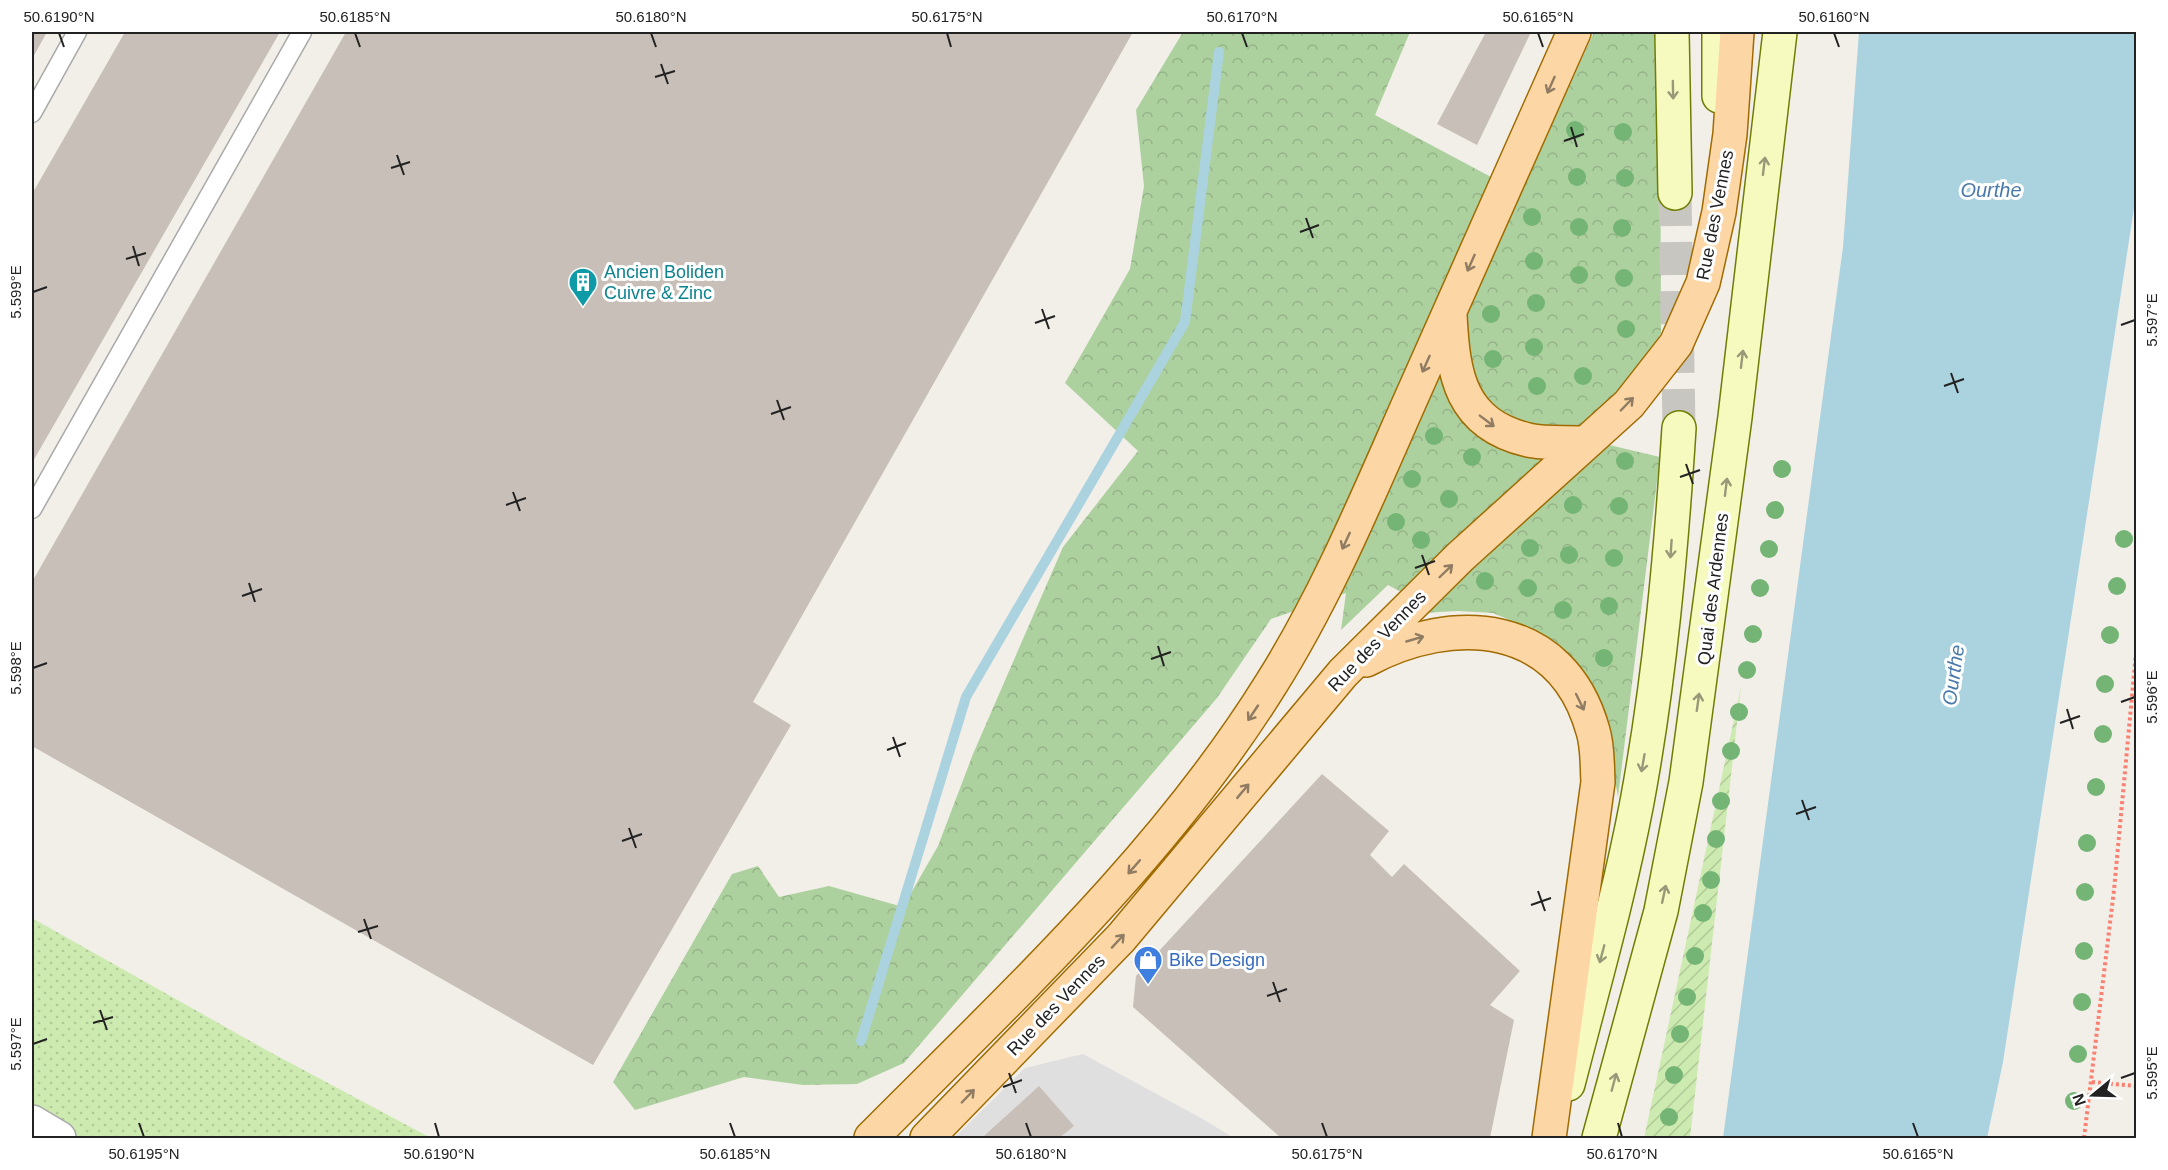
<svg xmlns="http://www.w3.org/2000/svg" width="2168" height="1170" font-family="Arial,sans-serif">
<defs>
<pattern id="grass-dots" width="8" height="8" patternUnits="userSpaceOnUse" patternTransform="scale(1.5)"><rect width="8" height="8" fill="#cdebb0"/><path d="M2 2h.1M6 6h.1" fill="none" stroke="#b0c997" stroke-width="1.8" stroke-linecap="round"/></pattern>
<pattern id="forest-crowns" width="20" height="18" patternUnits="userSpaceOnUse" patternTransform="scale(1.5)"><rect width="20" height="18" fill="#add19e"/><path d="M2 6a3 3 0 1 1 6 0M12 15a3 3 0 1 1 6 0" fill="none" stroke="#95b388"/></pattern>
<pattern id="garden-furrows" width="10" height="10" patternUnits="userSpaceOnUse" patternTransform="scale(1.5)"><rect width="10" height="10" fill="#cdebb0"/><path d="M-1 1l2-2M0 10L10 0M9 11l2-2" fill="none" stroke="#b0c997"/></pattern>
</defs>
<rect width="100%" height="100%" fill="#f2efe9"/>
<path fill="#e0dfdf" d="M1083 1054 1201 1118 1234 1138H954L1025 1068Z"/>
<path fill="url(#grass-dots)" d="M32 918 268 1051 431 1138H65L32 1119Z"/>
<path fill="url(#forest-crowns)" d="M1183 32H1410L1375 115 1521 193 1594 32H1646L1660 37 1661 333 1633 385 1580 438 1660 457 1618 797 1605 723 1574 662 1546 636 1493 613 1458 611 1421 613 1427 606 1388 585 1341 630 1346 593 1271 619 1217 698 904 1063 857 1084 803 1085 744 1077 635 1110 613 1082 732 874 758 866 779 897 829 886 903 907 938 846 973 754 1063 547 1138 451 1065 383 1130 269 1144 186 1136 110Z"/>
<path fill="url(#garden-furrows)" d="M1741 687 1690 1138H1644Z"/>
<path fill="#aad3df" d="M1859 32H2136V195L2003 1062 1987 1138H1723L1843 247Z"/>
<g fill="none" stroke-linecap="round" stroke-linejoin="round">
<path stroke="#aad3df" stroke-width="10" d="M861 1041 966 697 1185 322 1219 52"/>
</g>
<path fill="#c7bfb8" d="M32 32H47L32 59Z
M125 32H280L32 463V194Z
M346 32H1133L753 702 791 725 593 1065 32 746V582Z
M1486 32H1531L1477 145 1437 124Z
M1322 774 1389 831 1370 855 1392 877 1404 864 1520 971 1490 1005 1514 1020 1490 1138H1281L1133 1007 1136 976Z
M1039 1086 1074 1126 1059 1138H986L984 1136Z"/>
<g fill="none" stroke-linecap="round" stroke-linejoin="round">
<path stroke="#c8c6c1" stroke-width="33" stroke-dasharray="33 16" stroke-linecap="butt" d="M1675 193 1679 428"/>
<g stroke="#a9a9a9" stroke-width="21">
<path id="lane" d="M32 113 77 32
M32 509 302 32"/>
</g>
<g stroke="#a9a9a9" stroke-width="36">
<path id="street" d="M32 1122 59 1138"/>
</g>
<g stroke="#707d05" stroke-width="36">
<path id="secondary" d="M1672 32 1675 193
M1719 32V96
M1568 1084C1592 990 1619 897 1637 802 1660 678 1671 553 1679 428
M1599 1138 1661 911 1686 782 1735 417 1780 32"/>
</g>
<g stroke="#a06b00" stroke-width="36">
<path id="primary" d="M1450 315C1453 375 1460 424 1528 440 1545 444 1566 442 1583 443
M1366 660C1454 613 1562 620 1593 731 1598 747 1597 766 1598 782L1549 1138
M871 1138C1013 995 1164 856 1271 684 1326 597 1367 498 1409 403 1464 279 1519 155 1574 32
M927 1138 1121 938 1343 673 1460 557 1629 404 1676 344 1703 283 1719 212 1730 134 1737 32"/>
</g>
<path stroke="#fa8072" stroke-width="4" stroke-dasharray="3 3" stroke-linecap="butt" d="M2092 1082 2136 1086
M2084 1138 2114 890 2136 653"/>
<use href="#lane" stroke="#fff" stroke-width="18"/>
<use href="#street" stroke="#fff" stroke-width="33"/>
<use href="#secondary" stroke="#f7fabf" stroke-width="33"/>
<use href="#primary" stroke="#fcd6a4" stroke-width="33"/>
</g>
<g fill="#74b475">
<circle cx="1575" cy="130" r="9"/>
<circle cx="1623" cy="132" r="9"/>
<circle cx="1577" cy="177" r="9"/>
<circle cx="1625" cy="178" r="9"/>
<circle cx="1532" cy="217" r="9"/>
<circle cx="1579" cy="227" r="9"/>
<circle cx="1622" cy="228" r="9"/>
<circle cx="1534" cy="261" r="9"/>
<circle cx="1579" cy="275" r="9"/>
<circle cx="1624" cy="278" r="9"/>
<circle cx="1536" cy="303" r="9"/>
<circle cx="1491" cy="314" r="9"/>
<circle cx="1626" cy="329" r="9"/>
<circle cx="1534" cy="347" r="9"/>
<circle cx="1493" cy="359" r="9"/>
<circle cx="1583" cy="376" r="9"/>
<circle cx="1537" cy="386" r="9"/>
<circle cx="1434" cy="436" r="9"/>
<circle cx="1472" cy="457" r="9"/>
<circle cx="1625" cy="461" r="9"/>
<circle cx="1782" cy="469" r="9"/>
<circle cx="1412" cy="479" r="9"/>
<circle cx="1449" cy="499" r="9"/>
<circle cx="1573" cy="505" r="9"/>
<circle cx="1619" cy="506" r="9"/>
<circle cx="1775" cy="510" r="9"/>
<circle cx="1396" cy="522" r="9"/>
<circle cx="2124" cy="539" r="9"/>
<circle cx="1421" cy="540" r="9"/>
<circle cx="1530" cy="548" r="9"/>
<circle cx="1769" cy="549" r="9"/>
<circle cx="1569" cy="555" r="9"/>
<circle cx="1614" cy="558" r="9"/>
<circle cx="1485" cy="581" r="9"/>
<circle cx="2117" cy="586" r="9"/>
<circle cx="1528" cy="588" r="9"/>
<circle cx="1760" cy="588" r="9"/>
<circle cx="1609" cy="606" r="9"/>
<circle cx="1563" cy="610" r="9"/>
<circle cx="1753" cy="634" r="9"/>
<circle cx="2110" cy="635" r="9"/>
<circle cx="1604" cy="658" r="9"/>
<circle cx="1747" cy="670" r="9"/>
<circle cx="2105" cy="684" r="9"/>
<circle cx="1739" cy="712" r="9"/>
<circle cx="2103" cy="734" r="9"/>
<circle cx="1731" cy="751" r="9"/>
<circle cx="2096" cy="787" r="9"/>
<circle cx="1721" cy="801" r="9"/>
<circle cx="1716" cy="839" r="9"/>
<circle cx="2087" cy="843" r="9"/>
<circle cx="1711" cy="880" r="9"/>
<circle cx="2085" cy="892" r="9"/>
<circle cx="1703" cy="913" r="9"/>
<circle cx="2084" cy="951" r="9"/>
<circle cx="1695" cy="956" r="9"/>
<circle cx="1687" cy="997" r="9"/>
<circle cx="2082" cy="1002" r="9"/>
<circle cx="1680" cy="1034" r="9"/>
<circle cx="2078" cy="1054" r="9"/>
<circle cx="1674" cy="1075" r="9"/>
<circle cx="2074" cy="1101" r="9"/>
<circle cx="1669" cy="1117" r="9"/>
</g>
<defs><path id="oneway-shaft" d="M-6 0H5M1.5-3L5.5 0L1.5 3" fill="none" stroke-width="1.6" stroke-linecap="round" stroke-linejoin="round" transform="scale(1.5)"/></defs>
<g stroke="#8f7c63">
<use href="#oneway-shaft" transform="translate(1551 85) rotate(114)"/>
<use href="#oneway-shaft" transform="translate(1471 263) rotate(114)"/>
<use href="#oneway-shaft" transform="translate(1426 364) rotate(114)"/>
<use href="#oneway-shaft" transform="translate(1627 404) rotate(-46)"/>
<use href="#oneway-shaft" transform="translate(1487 421) rotate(37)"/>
<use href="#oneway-shaft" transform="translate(1346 541) rotate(115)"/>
<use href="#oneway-shaft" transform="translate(1446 571) rotate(-44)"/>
<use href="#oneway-shaft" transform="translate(1415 639) rotate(-16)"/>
<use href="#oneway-shaft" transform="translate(1580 702) rotate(64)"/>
<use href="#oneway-shaft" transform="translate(1253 713) rotate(124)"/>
<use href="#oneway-shaft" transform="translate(1243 791) rotate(-50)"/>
<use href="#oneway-shaft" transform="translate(1134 867) rotate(131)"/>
<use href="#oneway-shaft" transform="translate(1118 941) rotate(-47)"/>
<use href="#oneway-shaft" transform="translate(968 1096) rotate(-46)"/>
</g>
<g stroke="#979978">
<use href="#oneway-shaft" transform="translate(1673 90) rotate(89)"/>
<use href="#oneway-shaft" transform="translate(1764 166) rotate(-83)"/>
<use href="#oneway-shaft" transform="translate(1742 359) rotate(-83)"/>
<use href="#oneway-shaft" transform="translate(1726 487) rotate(-83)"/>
<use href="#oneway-shaft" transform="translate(1671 549) rotate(94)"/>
<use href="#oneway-shaft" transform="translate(1698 702) rotate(-82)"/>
<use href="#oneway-shaft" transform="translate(1643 763) rotate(100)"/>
<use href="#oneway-shaft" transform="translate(1664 894) rotate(-78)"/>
<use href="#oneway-shaft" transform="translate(1602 954) rotate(105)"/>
<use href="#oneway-shaft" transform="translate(1614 1082) rotate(-75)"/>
</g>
<path fill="none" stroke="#222" stroke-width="2" d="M59 33 64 47M355 33 360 47M651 33 656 47M947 33 951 47M1242 33 1247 47M1538 33 1543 47M1834 33 1839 47M661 64 668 84M655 77 675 71M1571 127 1577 147M1564 141 1584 134M397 155 404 175M391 168 410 162M1306 218 1313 238M1300 232 1319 225M133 246 139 266M126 259 146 253M33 292 47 287M1042 309 1049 329M1035 323 1055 316M2121 325 2135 320M1951 373 1958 393M1944 386 1964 379M777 400 784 420M771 414 791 407M1686 464 1693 484M1680 477 1700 470M513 492 520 511M506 505 526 498M1422 555 1429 575M1415 568 1435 561M249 583 255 602M242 596 262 589M1158 646 1164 666M1151 659 1171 652M33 668 47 663M2121 702 2135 697M2067 709 2073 729M2060 723 2080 716M893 737 900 757M887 750 906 743M1802 800 1809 820M1796 814 1816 807M629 828 636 848M622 841 642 834M1538 891 1545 911M1531 905 1551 898M364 919 371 939M358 932 378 926M1273 982 1280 1002M1267 996 1287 989M100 1010 107 1030M93 1023 113 1017M33 1044 47 1039M1009 1073 1016 1093M2121 1078 2135 1073M1003 1087 1022 1080M139 1123 144 1137M435 1123 439 1137M730 1123 735 1137M1026 1123 1031 1137M1322 1123 1327 1137M1618 1123 1622 1137M1913 1123 1918 1137"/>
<defs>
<g id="building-pin" transform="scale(1.5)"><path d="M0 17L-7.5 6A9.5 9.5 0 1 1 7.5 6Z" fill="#0f9aa8" stroke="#fff"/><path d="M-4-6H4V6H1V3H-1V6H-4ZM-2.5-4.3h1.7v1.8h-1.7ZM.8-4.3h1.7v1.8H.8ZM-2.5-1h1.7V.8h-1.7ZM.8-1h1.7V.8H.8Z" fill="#fff"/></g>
<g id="shop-pin" transform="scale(1.5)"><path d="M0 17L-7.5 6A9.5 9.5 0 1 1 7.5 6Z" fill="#3f7fe0" stroke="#fff"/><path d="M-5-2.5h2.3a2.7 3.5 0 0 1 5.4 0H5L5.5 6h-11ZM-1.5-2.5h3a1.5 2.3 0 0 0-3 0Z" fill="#fff"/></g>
</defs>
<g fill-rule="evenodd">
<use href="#building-pin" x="583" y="282"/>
<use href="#shop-pin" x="1148" y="960"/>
</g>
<g text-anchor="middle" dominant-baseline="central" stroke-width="6" stroke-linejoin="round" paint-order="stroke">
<g font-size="18" fill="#222" stroke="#fff">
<text transform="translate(1715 215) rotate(-79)">Rue des Vennes</text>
<text transform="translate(1713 589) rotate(-83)">Quai des Ardennes</text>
<text transform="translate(1377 641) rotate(-46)">Rue des Vennes</text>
<text transform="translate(1056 1005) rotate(-46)">Rue des Vennes</text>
</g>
<g font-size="18" fill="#0d838f" stroke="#fff" text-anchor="start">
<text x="604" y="272">Ancien Boliden<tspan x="604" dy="21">Cuivre &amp; Zinc</tspan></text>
</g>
<g font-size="18" fill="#366cbe" stroke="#fff" text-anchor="start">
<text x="1169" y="960">Bike Design</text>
</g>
<g font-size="20" font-style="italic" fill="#4a7aab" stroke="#fff">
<text x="1991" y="190">Ourthe</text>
<text transform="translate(1953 675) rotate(-82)">Ourthe</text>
</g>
</g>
<rect width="2168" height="1170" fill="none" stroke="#ffffff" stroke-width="66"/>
<g transform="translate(2093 1095) rotate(251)" stroke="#ffffff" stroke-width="4.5" paint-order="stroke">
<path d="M0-4.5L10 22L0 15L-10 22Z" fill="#222222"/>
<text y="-9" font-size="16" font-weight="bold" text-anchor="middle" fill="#222222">N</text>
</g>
<rect x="33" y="33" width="2102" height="1104" fill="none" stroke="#222" stroke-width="2"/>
<g font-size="15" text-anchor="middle" fill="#222">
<text x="59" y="22">50.6190°N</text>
<text x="355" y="22">50.6185°N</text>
<text x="651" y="22">50.6180°N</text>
<text x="947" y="22">50.6175°N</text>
<text x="1242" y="22">50.6170°N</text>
<text x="1538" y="22">50.6165°N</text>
<text x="1834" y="22">50.6160°N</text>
<text transform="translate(16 292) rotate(-90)" y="5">5.599°E</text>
<text transform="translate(2152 320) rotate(-90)" y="5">5.597°E</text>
<text transform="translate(16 668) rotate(-90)" y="5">5.598°E</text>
<text transform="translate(2152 697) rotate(-90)" y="5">5.596°E</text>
<text transform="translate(16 1044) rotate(-90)" y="5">5.597°E</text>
<text transform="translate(2152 1073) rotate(-90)" y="5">5.595°E</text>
<text x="144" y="1159">50.6195°N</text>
<text x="439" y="1159">50.6190°N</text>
<text x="735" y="1159">50.6185°N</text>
<text x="1031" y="1159">50.6180°N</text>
<text x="1327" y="1159">50.6175°N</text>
<text x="1622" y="1159">50.6170°N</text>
<text x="1918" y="1159">50.6165°N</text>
</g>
</svg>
